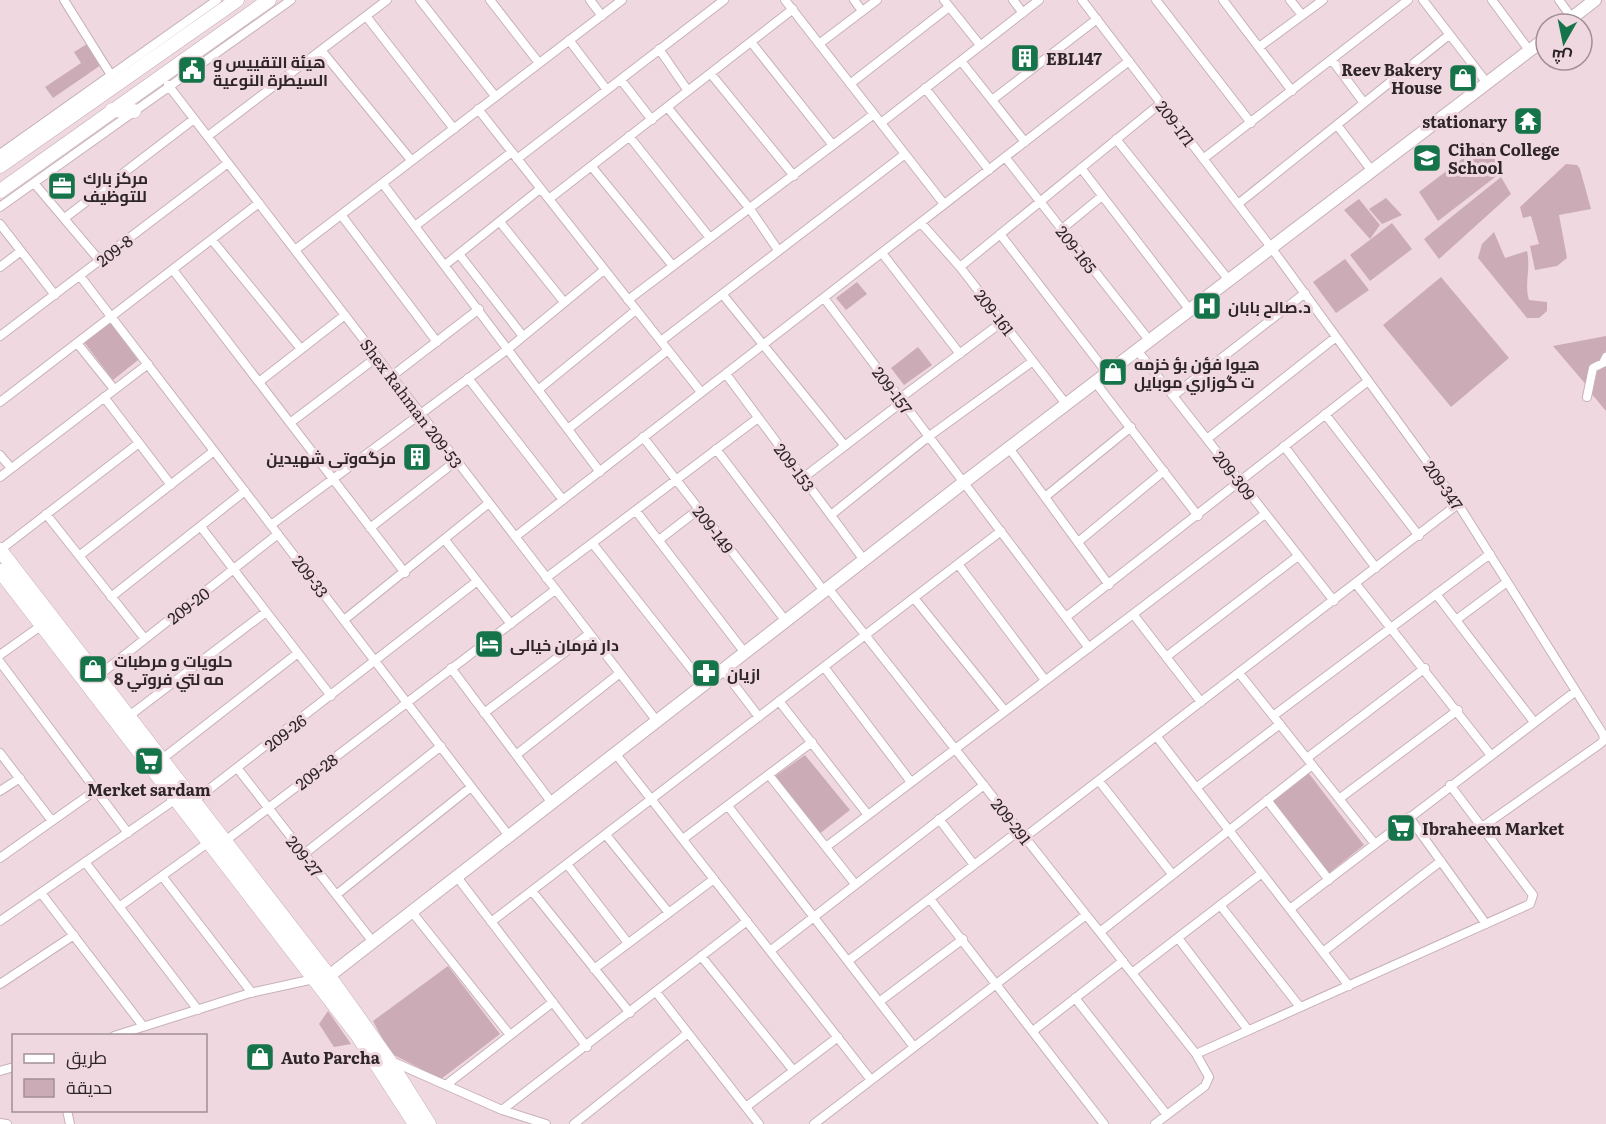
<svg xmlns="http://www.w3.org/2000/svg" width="1606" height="1124" font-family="Literata,Cairo,serif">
<rect width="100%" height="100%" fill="#efd8df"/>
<path fill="#cbabb6" d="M87 44 101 65 53 98 45 87 81 63 74 52Z
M1483 143 1503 171 1438 221 1419 192Z
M1566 164 1577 165 1580 169 1591 209 1559 215 1567 258 1557 266 1535 270 1530 246 1539 244 1531 216 1523 218 1520 207Z
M1501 177 1511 194 1439 259 1424 239Z
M1386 198 1402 215 1382 224 1369 209Z
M1359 199 1380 225 1370 239 1344 210Z
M1392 223 1412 249 1370 281 1350 255Z
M1494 232 1505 258 1527 251C1531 270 1524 283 1529 300L1547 302V311L1539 318H1527L1478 258 1482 244Z
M1345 259 1369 290 1336 313 1313 282Z
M1441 277 1509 358 1451 407 1383 325Z
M857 282 867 294 846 310 836 298Z
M110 322 138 360 113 380 84 342Z
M1606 336V351L1602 362 1592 366 1588 387 1553 346Z
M918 347 932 365 904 385 891 368Z
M1606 362V411L1591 393 1595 370Z
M805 755 850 810 818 835 774 777Z
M1307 771 1364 845 1329 873 1269 801Z
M448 966 500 1034 441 1079 390 1053 373 1021Z
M328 1011 351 1044 334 1047 319 1024Z"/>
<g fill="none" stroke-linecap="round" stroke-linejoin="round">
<g stroke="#c7b1b8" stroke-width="10">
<path id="street" d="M64 0 111 75
M420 0 495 96
M490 0 539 63
M590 0 602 16
M785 0 944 204
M854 0 862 11
M944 0 980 45
M1013 0 1023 13
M1082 0 1270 246 1458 504 1603 734 1604 740 1600 744 1482 827
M1156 0 1251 123
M1223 0 1292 91
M1290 0 1302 15
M1423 0 1487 83
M1492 0 1529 50
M1559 0 1572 18
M366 16 454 129
M569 40 607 90
M751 42 832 144
M819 44 877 0
M1259 47 1323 0
M659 49 688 91
M321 50 411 160
M1332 60 1364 103
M961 61 1025 142
M711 74 794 176
M621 80 652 120
M850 84 949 7
M168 85 656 720
M925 88 989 170
M992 100 1097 19
M668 108 750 209 778 250
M478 109 701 392
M881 123 1039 0
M1337 125 1372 171
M208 136 387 0
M629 136 710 238
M1116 139 1228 279
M0 154 217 0
M1005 157 1149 340
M517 159 724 0
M1203 159 1408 0
M592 167 673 266
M1081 168 1189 309
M34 183 100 261
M383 184 600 472
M549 199 793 9
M1238 204 1449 35
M0 207 291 0
M342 216 437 342
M66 217 194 119
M500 222 564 302
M921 223 960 267 1066 404
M0 224 55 295
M415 226 512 152
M1062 229 1102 196
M1000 234 1107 373
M212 240 301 349
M295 250 622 0
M882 253 960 354
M459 254 522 335
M445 265 540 189
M0 267 21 251
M960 267 1161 103
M173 270 405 573
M80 276 509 836
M723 295 845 446
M824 298 1089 648
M628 300 874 114
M0 336 228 163
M661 341 905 154
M77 343 114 389
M1137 350 1334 601
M726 374 864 560
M392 376 479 309
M468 378 563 500
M259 382 345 315
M1095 382 1198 516
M538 390 636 310
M1173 396 1305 293
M104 397 171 485
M1587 397 1593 368 1603 363 1606 357
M899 399 1002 322
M0 402 259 203
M1325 414 1419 536
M290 423 377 357
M568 429 668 350
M643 437 785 620
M1207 439 1336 337
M1284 446 1376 568
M1009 448 1109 585
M716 449 824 591
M0 455 11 468
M0 477 148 364
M803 478 902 402
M1045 497 1131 427
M636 511 745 653
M46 514 145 639
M831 515 928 437 1033 361
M271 525 508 349 604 270
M201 527 331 696
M370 528 456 461
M515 537 1129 61
M445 540 511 624
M659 540 699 509
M1078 542 1164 471
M593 544 704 685
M0 550 139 443
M79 556 214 451
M958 564 1045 680
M546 578 758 418
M1356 584 1490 754
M828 588 1196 1054 1209 1077 1205 1086 1155 1124
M1436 594 1534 722
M111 597 245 491
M914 598 1005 711
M1133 614 1201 702
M1066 617 1368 381
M344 620 489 503
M1456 620 1507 582
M0 655 42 625
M1166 657 1298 556
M0 662 128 833
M824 667 911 782
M451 668 552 803
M723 670 759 717
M1239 673 1375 844
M98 676 278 534
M779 701 868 815
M484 713 589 634
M129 716 266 612
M1273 716 1490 554
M1157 737 1349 986
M0 753 52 821
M615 753 871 1080
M516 755 620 673
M1307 758 1425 668
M162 759 298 653
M238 769 373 942
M769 775 855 884
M1099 781 1172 874
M1196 788 1280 724
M0 791 20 778
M1339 799 1458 710
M1267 800 1329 880
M194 801 476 582
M728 806 914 1047
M1409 817 1486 924
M939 819 974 865
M606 835 669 913
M1025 837 1458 504
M683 839 812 742
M225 841 555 590
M826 847 1265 514
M304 854 441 746
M0 858 96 790
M85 862 198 1010
M567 864 628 943
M162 876 252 993
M457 877 587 1047
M532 891 630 1013
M41 893 143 1026
M336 895 471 787
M930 899 1104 1124
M1220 905 1300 1007
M119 907 209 842
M1290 909 1576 691
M412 912 510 1035
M0 921 176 799
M491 922 1001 531
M1100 932 1312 765
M1178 938 1248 1030
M770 951 984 785
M1323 952 1441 861
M701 956 793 1070
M848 961 1020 830
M594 969 714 879
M1132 973 1262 873
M0 984 74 935
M656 992 759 1124
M1075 998 1167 1115
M879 1002 963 939
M1033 1031 1123 961
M114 1036 250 993 314 979
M1196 1054 1530 904 1533 895 1450 785
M389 1060 502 1110 546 1124
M0 1071 14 1067
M446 1085 553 1002
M746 1107 838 1037
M67 1110 70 1124
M502 1110 747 921
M0 1123 7 1124
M574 1124 688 1033
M814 1124 1086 915"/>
</g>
<g stroke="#c7b1b8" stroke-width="14">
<path id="secondary" d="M1564 24 1595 0
M329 976 963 483 1546 38"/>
</g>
<g stroke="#c7b1b8" stroke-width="15">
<path id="primary" d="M112 110 134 111
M0 166 237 0
M0 191 269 0
M0 550 329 976 388 1059 429 1124
M0 571 358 1036 415 1124"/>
</g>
<use href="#street" stroke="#fff" stroke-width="8"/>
<use href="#secondary" stroke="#fff" stroke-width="12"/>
<use href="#primary" stroke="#fff" stroke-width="14"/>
</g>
<defs>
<g id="building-square" transform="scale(1.5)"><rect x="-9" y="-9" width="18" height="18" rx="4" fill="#16744a" stroke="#efd8df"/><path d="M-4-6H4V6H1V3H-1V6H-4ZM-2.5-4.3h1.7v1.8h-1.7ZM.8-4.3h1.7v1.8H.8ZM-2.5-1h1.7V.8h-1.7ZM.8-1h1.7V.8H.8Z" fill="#fff"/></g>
<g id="civic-square" transform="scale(1.5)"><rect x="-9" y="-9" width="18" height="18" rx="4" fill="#16744a" stroke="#efd8df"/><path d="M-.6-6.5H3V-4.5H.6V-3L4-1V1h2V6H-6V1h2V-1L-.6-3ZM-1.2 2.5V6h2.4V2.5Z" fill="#fff"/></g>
<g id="shop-square" transform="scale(1.5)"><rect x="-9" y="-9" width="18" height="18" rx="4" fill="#16744a" stroke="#efd8df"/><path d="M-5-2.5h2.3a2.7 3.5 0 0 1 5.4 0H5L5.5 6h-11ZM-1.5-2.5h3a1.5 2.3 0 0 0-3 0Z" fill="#fff"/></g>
<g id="temple-square" transform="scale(1.5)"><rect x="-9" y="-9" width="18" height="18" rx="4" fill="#16744a" stroke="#efd8df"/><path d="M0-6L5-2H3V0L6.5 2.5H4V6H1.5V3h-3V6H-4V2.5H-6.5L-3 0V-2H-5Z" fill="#fff"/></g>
<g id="school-square" transform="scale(1.5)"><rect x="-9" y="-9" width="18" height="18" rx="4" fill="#16744a" stroke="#efd8df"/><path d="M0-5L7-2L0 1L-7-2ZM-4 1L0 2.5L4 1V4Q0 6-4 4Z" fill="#fff"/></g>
<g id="office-square" transform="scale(1.5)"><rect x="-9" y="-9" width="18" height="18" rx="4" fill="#16744a" stroke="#efd8df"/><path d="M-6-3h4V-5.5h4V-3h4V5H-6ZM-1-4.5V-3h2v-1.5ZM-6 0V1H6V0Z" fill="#fff"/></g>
<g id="hospital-square" transform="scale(1.5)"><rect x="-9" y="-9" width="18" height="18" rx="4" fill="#16744a" stroke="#efd8df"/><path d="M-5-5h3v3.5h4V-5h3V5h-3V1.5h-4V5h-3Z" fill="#fff"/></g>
<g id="hotel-square" transform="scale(1.5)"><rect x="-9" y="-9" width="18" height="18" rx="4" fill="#16744a" stroke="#efd8df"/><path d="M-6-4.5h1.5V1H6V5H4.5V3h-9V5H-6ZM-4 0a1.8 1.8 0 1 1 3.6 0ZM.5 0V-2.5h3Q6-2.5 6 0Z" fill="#fff"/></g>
<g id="pharmacy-square" transform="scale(1.5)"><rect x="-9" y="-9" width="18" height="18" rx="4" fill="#16744a" stroke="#efd8df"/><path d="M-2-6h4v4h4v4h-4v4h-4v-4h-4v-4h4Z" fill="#fff"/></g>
<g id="supermarket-square" transform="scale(1.5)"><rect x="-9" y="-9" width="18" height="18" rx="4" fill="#16744a" stroke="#efd8df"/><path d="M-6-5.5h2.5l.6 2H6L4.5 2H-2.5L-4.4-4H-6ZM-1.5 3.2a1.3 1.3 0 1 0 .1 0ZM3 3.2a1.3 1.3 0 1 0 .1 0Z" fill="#fff"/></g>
</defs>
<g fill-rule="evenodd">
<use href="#building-square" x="1025" y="58"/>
<use href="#civic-square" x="192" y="70"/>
<use href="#shop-square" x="1463" y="78"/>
<use href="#temple-square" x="1528" y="121"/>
<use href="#school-square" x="1427" y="158"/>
<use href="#office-square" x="62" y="186"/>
<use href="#hospital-square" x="1207" y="306"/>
<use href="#shop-square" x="1113" y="372"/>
<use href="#building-square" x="417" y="457"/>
<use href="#hotel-square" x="489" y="644"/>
<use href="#shop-square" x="93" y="669"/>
<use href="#pharmacy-square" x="706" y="673"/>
<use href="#supermarket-square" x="149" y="761"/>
<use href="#supermarket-square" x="1401" y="828"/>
<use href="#shop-square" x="260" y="1057"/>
</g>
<g text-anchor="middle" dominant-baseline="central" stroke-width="6" stroke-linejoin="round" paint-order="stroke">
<g font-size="16" font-weight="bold" fill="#2e2528" stroke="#efd8df" text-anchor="start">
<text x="1046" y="58">EBL147</text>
<text x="213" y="61">هيئة التقييس و<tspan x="213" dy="18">السيطرة النوعية</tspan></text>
<text x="1442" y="69" text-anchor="end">Reev Bakery<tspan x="1442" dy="18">House</tspan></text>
<text x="1507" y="121" text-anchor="end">stationary</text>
<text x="1448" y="149">Cihan College<tspan x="1448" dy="18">School</tspan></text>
<text x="83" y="177">مركز بارك<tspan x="83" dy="18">للتوظيف</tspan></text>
<text x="1228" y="306">د.صالح بابان</text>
<text x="1134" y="363">هيوا فؤن بؤ خزمه<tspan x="1134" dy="18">ت گوزاري موبايل</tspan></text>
<text x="396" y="457" text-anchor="end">مزگه‌وتی شهیدین</text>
<text x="510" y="644">دار فرمان خیالی</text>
<text x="114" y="660">حلويات و مرطبات<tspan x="114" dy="18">مه لتي فروتي 8</tspan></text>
<text x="727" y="673">ازيان</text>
<text x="149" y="789" text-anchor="middle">Merket sardam</text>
<text x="1422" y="828">Ibraheem Market</text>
<text x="281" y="1057">Auto Parcha</text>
</g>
<g font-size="16" fill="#2e2528" stroke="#efd8df">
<text transform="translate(1176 123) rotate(53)">209-171</text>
<text transform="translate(1077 249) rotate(52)">209-165</text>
<text transform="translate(114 250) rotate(-37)">209-8</text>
<text transform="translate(995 312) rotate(52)">209-161</text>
<text transform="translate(893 390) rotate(53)">209-157</text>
<text transform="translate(412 403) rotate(53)">Shex Rahman 209-53</text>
<text transform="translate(795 467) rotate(53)">209-153</text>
<text transform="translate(1235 475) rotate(52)">209-309</text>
<text transform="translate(1444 485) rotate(55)">209-347</text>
<text transform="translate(714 529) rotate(52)">209-149</text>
<text transform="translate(311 576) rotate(53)">209-33</text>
<text transform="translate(188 605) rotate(-38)">209-20</text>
<text transform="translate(285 732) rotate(-38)">209-26</text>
<text transform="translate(316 771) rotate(-37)">209-28</text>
<text transform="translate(1012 821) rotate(52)">209-291</text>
<text transform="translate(305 856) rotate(52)">209-27</text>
</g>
</g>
<rect x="12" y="1034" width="195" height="78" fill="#efd8df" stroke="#a29096" stroke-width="1.5"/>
<rect x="24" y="1054" width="30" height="9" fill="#ffffff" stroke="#a29096" stroke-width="1.5"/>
<text x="66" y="1064" font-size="18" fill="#2e2528">طريق</text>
<rect x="24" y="1079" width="30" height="18" fill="#cbabb6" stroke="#a29096" stroke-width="1.5"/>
<text x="66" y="1094" font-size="18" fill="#2e2528">حديقة</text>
<g transform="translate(1564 42) rotate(189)"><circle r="28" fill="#efd8df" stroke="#a29096" stroke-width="1.5"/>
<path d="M0-4.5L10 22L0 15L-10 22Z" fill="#16744a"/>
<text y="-9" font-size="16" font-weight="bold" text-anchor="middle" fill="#2e2528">ش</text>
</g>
</svg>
